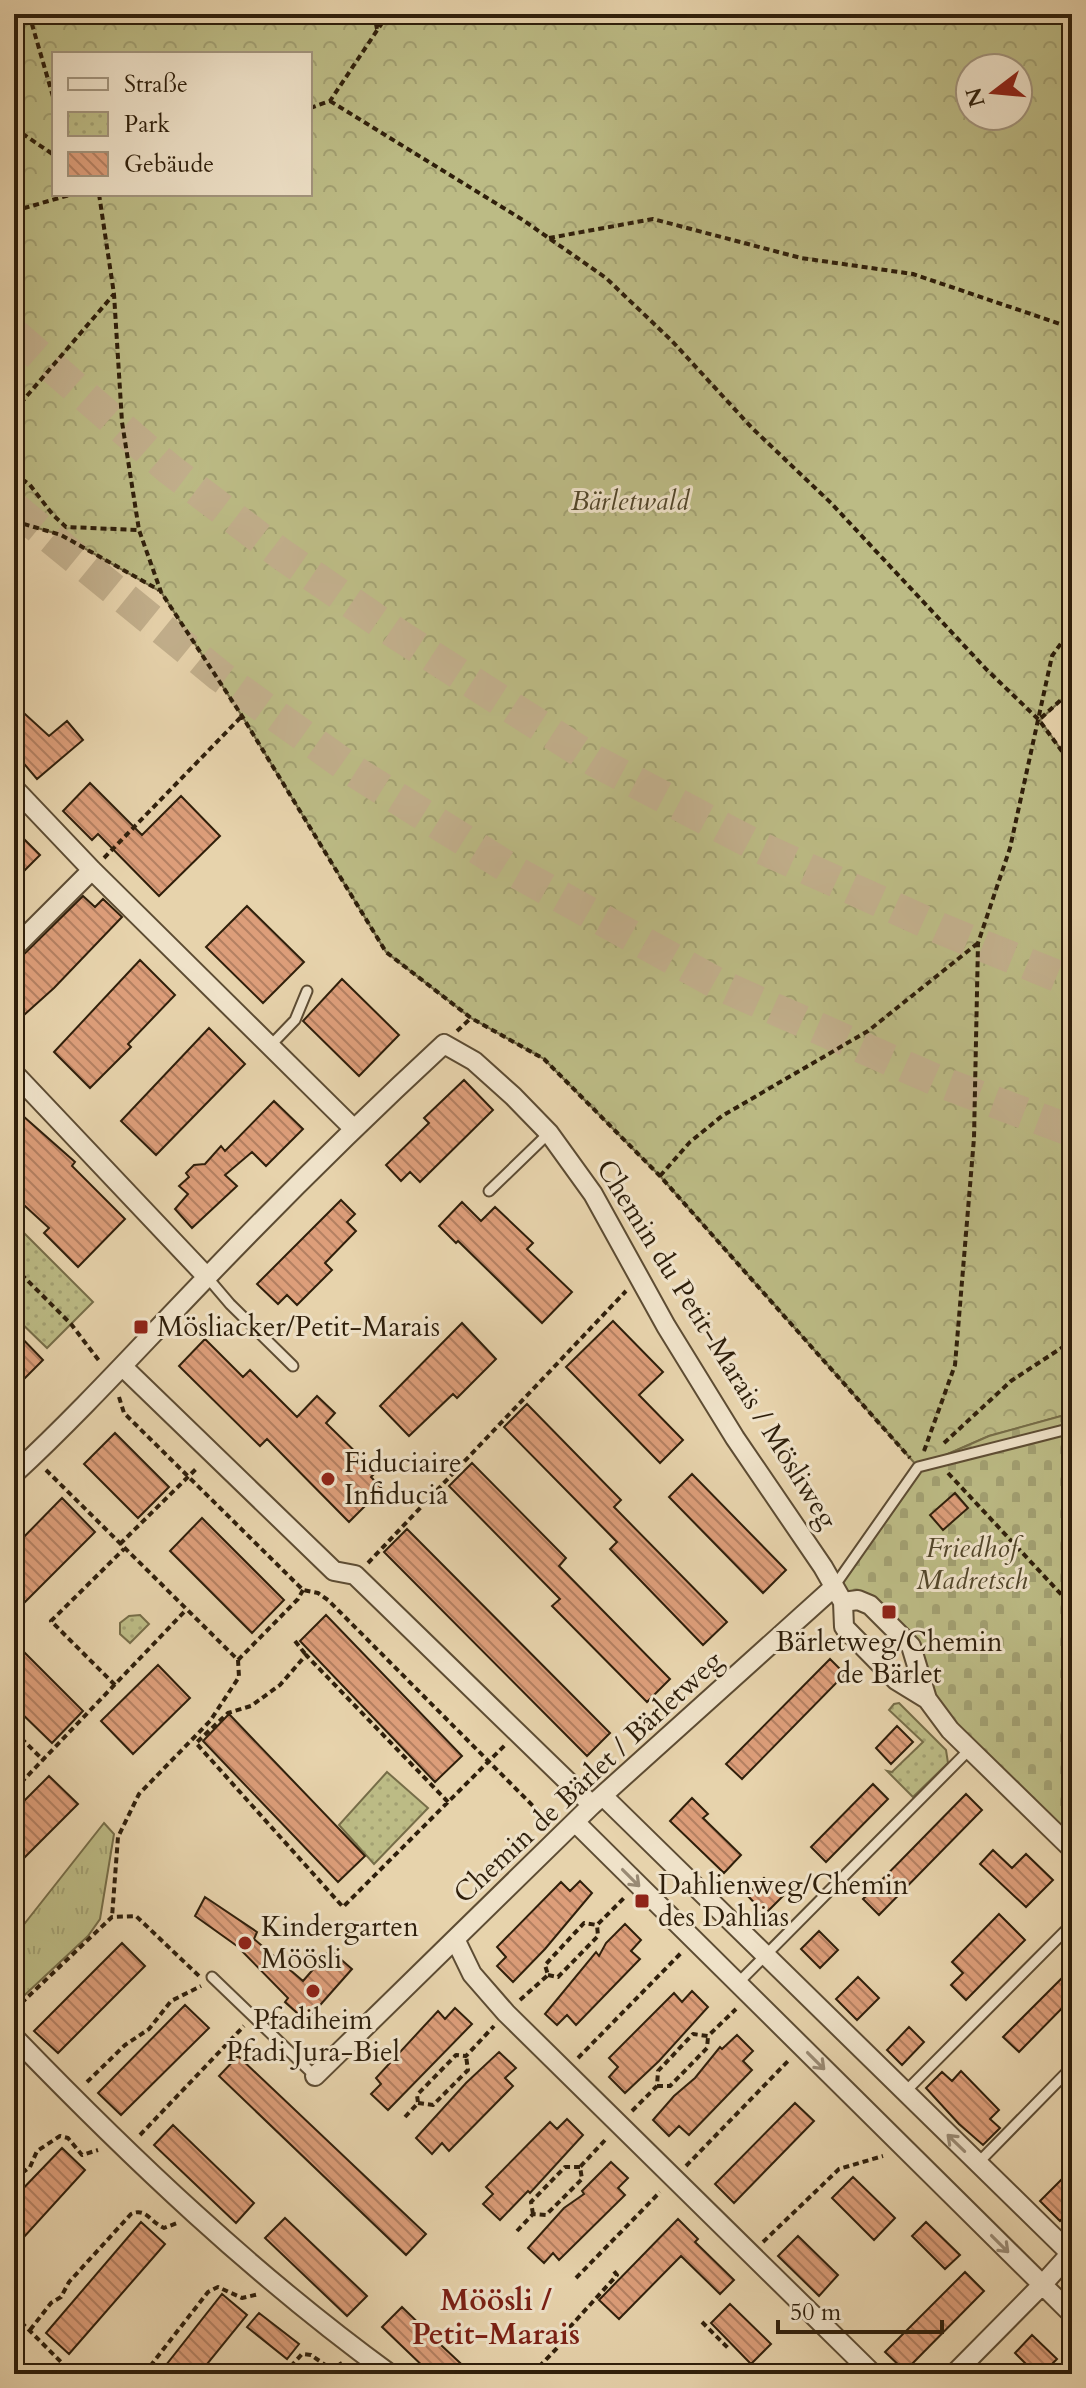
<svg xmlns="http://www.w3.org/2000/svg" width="1086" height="2388" font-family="Cardo,serif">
<defs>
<pattern id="grass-tufts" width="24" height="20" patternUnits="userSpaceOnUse" patternTransform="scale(2)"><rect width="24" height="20" fill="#bcbb85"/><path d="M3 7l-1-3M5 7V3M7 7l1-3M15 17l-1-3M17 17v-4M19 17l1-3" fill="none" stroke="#a2a072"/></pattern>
<pattern id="forest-crowns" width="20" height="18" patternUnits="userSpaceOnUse" patternTransform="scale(2)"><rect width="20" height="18" fill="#bcbb85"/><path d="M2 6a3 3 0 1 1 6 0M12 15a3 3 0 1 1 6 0" fill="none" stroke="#a2a072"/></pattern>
<pattern id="cemetery-stones" width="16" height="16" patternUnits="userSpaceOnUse" patternTransform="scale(2)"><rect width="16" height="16" fill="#bcbb85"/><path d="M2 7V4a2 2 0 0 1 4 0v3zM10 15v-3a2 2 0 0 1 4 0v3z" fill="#a2a072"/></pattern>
<pattern id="park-dots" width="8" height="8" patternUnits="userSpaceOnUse" patternTransform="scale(2)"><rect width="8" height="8" fill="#bcbb85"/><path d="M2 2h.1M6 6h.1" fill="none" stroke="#a2a072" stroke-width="1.8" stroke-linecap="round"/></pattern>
<pattern id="building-back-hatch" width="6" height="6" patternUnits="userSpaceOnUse" patternTransform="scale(2)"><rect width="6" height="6" fill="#dd9e7a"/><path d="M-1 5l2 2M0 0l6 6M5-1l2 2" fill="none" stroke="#b48062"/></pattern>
</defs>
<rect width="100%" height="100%" fill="#e7d3ac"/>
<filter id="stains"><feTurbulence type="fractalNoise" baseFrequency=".0025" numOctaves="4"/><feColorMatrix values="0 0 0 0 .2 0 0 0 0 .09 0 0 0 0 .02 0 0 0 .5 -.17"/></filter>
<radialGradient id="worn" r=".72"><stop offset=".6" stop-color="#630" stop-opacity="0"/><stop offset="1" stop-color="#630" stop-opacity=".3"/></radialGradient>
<path fill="url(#grass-tufts)" stroke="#766d48" stroke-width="2" d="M104 1823 114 1834 100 1919 88 1936 14 2005V1937Z"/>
<path fill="url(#forest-crowns)" stroke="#766d48" stroke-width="2" fill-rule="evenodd" d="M14 14H1072V690L1040 720 1072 765V1413L989 1436 918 1467 660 1176 544 1059 471 1018 386 952 242 716 161 592 61 535 14 521ZM54 54H310V194H54ZM970 68H1018V116H970Z"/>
<path fill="url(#cemetery-stones)" stroke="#766d48" stroke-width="2" d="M1072 1413V1849L950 1730 911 1646 833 1588 918 1467 989 1436Z"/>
<path fill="url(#park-dots)" stroke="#766d48" stroke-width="2" d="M14 1223 93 1302 47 1348 14 1316Z
M140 1615 149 1624 130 1643 120 1634V1623L129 1616Z
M899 1703 946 1750 948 1763 913 1797 887 1771 892 1772 923 1742 889 1710 894 1704Z
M387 1772 428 1808 374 1864 339 1825Z"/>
<path fill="url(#building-back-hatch)" stroke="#2f1f0b" stroke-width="2" d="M14 704 49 736 67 721 83 740 37 779 14 752Z
M90 783 142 835 181 796 220 836 159 896 98 834 92 840 63 811Z
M14 829 40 855 14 881Z
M83 896 95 907 103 899 122 917 54 988 14 1024V964Z
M247 906 304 962 263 1003 206 947Z
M140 960 175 995 128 1044 131 1047 90 1088 54 1052Z
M342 979 399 1035 359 1076 303 1021Z
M209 1028 245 1064 156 1155 121 1121Z
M464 1080 493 1110 420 1182 410 1172 401 1181 386 1165 429 1123 424 1118Z
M274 1101 303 1129 266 1166 252 1152 225 1175 237 1186 192 1228 175 1209 188 1194 179 1186 189 1177 186 1173 194 1165 205 1164 221 1146 225 1151Z
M14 1108 75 1162 72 1166 125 1219 78 1267 44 1233 49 1228 14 1196Z
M341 1200 355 1214 347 1222 356 1231 325 1263 332 1270 297 1305 287 1295 278 1304 257 1284Z
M462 1202 481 1221 495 1207 533 1243 527 1249 572 1292 542 1323 458 1241 456 1243 439 1226Z
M613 1321 663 1372 639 1395 683 1440 660 1463 566 1367Z
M462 1323 496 1359 457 1398 453 1394 409 1436 380 1406Z
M14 1330 43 1360 14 1389Z
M205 1339 243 1377 250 1370 297 1417 317 1396 335 1413 326 1423 376 1472 371 1477 382 1489 349 1522 267 1439 260 1446 179 1366Z
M527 1404 621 1500 614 1507 727 1622 703 1645 610 1549 617 1542 504 1427Z
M115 1433 169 1487 138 1518 84 1464Z
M472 1463 566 1558 559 1566 670 1679 647 1702 552 1606 560 1599 449 1486Z
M692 1474 786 1570 763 1593 669 1497Z
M955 1493 968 1508 943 1530 930 1515Z
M62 1498 95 1532 14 1613V1547Z
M202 1518 284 1600 252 1633 170 1551Z
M407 1529 610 1733 587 1756 384 1552Z
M326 1615 462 1756 435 1782 300 1641Z
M14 1642 83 1711 52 1743 14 1706Z
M830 1659 845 1674 742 1779 726 1764Z
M158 1665 190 1698 133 1754 101 1721Z
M229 1714 365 1856 338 1882 203 1741Z
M897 1726 913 1742 891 1764 876 1748Z
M49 1776 78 1804 14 1868V1811Z
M873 1784 888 1799 826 1862 811 1847Z
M966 1794 982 1810 879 1915 863 1899Z
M692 1798 708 1814 703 1818 741 1855 724 1873 670 1821Z
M993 1850 1012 1868 1026 1854 1053 1880 1026 1907 980 1864Z
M764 1878 783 1896 765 1914 747 1895Z
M580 1881 592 1893 545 1949 513 1982 497 1966 506 1957 497 1947 561 1882 570 1891Z
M205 1897 257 1932 254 1939 303 1981 330 1950 352 1969 306 2021 285 2002 288 1998 237 1946 195 1916Z
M999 1914 1025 1940 966 2000 951 1985 963 1973 952 1962Z
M625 1924 641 1940 631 1951 640 1959 576 2025 567 2015 557 2025 545 2014 596 1952 599 1956 606 1943Z
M819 1931 838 1950 820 1968 801 1949Z
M122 1943 145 1966 58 2053 34 2031Z
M858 1977 879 1998 857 2020 836 1999Z
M1063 1977 1072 1986V1998L1019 2052 1003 2037Z
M692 1991 708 2007 659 2061 625 2093 609 2077 618 2067 609 2058 674 1993 682 2002Z
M185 2005 209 2028 121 2115 98 2093Z
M455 2008 472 2024 388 2110 371 2094 381 2084 376 2078 438 2011 445 2019Z
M909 2027 924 2042 902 2065 887 2050Z
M737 2035 753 2051 743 2061 752 2070 689 2135 679 2126 669 2136 653 2120 674 2096 695 2078 720 2047 722 2049Z
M499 2052 516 2068 505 2078 513 2086 449 2151 442 2143 432 2154 416 2138 466 2083Z
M238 2056 426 2234 406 2255 219 2076Z
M961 2071 999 2110 990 2119 1000 2128 983 2145 959 2124 926 2088 942 2072 952 2081Z
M795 2103 814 2121 734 2203 715 2184Z
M567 2119 583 2135 530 2193 528 2191 500 2220 483 2204 493 2194 486 2187 550 2122 557 2129Z
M173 2125 254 2203 236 2223 154 2145Z
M62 2148 85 2170 14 2248V2198Z
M611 2162 628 2178 618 2188 625 2195 559 2260 553 2253 544 2263 528 2248 564 2208 584 2194 582 2191Z
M1072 2169V2209L1060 2221 1040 2201Z
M853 2177 895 2218 874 2240 832 2198Z
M285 2218 367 2296 347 2316 265 2238Z
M678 2219 698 2239 695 2242 734 2280 720 2294 681 2256 619 2319 599 2300Z
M141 2222 165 2244 69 2354 46 2333Z
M926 2222 960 2255 945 2269 912 2236Z
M798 2236 838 2275 819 2296 778 2256Z
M965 2272 984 2291 905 2371 885 2352Z
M222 2294 247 2315 199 2374H159Z
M730 2304 771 2344 751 2364 711 2323Z
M402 2307 442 2346 472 2374H431L382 2327Z
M259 2313 299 2344 287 2359 247 2327Z
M1032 2335 1057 2359 1042 2374H1036L1015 2353Z"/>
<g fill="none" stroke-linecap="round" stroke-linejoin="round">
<path stroke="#c2af8c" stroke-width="32" stroke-dasharray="32 16" stroke-linecap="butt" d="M14 334 168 468 281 554 397 634 595 761 759 847 939 928 1072 982
M14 508 220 676 352 770 512 870 720 985 938 1081 1072 1131"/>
<g stroke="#5d4c33" stroke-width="13">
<path id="lane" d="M270 1046 295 1020 307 991
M489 1191 549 1133
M207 1277 230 1304 293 1366
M833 1588 918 1467 1072 1428
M212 1977 315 2076
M738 1983 970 1749
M904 2093 1072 1924
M977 2164 1072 2067"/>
</g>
<g stroke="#5d4c33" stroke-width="22">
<path id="street" d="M14 788 92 870 353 1128
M14 948 92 870
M14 1073 207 1277
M123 1367 334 1571 355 1575 592 1805
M14 1474C83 1410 145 1341 210 1274 286 1195 364 1118 444 1044L474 1061 513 1096 549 1133 593 1194 666 1326 735 1438 823 1567 843 1602 844 1627 896 1680 927 1699
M843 1602 858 1600 870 1605 911 1646 927 1699 950 1730 1072 1849
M603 1796 1072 2255
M576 1823 1072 2314
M456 1941 472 1974 506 2013 873 2374
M14 2037C131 2158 254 2275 390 2374
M315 2076 592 1805 833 1588
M954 2374 1042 2285 1070 2254"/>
</g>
<path stroke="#2f1f0b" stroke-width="4" stroke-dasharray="6 4" stroke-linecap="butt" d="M29 14 54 100
M374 14 377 29
M330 101 523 220 606 278 672 341 752 428 831 503 986 669 1039 720 1072 765
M310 108 330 101 388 14
M14 128 54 155
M99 194 114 294 122 422 139 530 161 592 242 716 386 952 471 1018 544 1059 660 1176 910 1458
M14 211 73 194
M549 238 653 219 801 258 913 274 1072 328
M14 411 114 294
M14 473 30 485 53 515 66 527 139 530
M14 521 61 535 159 590
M1041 718 1072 690
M104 858 242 716
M457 1031 471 1018
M660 1176 690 1142 722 1116 868 1031 978 943
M14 1267 71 1324 100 1362
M119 1397 124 1413 303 1590 318 1593 328 1600 542 1815 541 1826
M944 1443 1011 1381 1072 1341
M924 1451 955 1365 974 1138 978 943 1010 848 1052 656 1072 628
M46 1470 238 1660 239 1677 210 1721 139 1794 118 1837 112 1917
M948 1473 1072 1606
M120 1544 198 1467
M368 1563 626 1291
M295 1641 306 1655
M238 1660 298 1599 303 1590
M115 1685 51 1621 124 1549
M14 1731 43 1760
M14 1790 186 1610
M448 1802 306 1655 280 1685 251 1706 228 1713 196 1743 343 1907 505 1745
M548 1975 558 1977 598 1936 597 1925
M520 2000 548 1975 545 1965 584 1923 597 1925 624 1898
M14 2010 112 1917 136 1916 199 1976
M578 2058 681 1953
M87 2082 125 2045 149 2029 171 2001 201 1986
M657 2086H670L707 2048 708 2037
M418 2103 433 2105 468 2070 466 2056
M632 2111 657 2086 658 2071 693 2034 708 2036 736 2009
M405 2117 418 2103 417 2095 456 2055 466 2056 494 2026
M140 2135 244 2026
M686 2166 789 2060
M14 2179 30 2167 37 2151 60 2136 68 2138 82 2155 98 2150
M533 2214 531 2202 565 2167H580
M517 2231 533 2214 546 2215 582 2179 580 2167 607 2138
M763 2242 839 2169 883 2156
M576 2278 660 2192
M14 2315 73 2374
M702 2322 728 2348
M30 2330 51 2303 61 2297 69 2282 131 2214C146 2207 150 2222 164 2228L177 2223
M144 2374 208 2292 218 2287 242 2298 259 2294
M284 2374 302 2354 311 2355 331 2369 342 2363
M532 2374 561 2344 569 2328 617 2275 613 2270"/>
<use href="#lane" stroke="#efe2c9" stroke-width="9"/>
<use href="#street" stroke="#efe2c9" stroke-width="18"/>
</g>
<defs><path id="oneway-shaft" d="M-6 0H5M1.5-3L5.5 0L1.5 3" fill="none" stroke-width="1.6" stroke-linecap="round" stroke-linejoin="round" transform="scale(2)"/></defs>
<g stroke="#998a74">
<use href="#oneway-shaft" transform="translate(631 1878) rotate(45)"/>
<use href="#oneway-shaft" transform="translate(816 2061) rotate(45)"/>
<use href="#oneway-shaft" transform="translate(956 2143) rotate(-136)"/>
<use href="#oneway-shaft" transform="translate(1000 2244) rotate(45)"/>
</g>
<g fill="#8f2418" stroke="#efe2c9" stroke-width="3">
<rect x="133" y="1319" width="16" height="16" rx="4"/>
<circle cx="328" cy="1479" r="8"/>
<rect x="881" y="1604" width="16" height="16" rx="4"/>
<rect x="634" y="1893" width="16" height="16" rx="4"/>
<circle cx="245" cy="1943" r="8"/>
<circle cx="313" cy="1991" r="8"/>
</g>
<g text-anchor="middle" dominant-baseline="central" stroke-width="6" stroke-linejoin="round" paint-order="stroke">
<g font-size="28" font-style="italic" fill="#52462a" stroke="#efe2c9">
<text x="630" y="501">Bärletwald</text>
<text x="972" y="1548">Friedhof<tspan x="972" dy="32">Madretsch</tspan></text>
</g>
<g font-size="28" fill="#2f1f0b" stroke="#efe2c9" text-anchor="start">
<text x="157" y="1327">Mösliacker/Petit-Marais</text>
<text x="344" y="1463">Fiduciaire<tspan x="344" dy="32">Infiducia</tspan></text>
<text x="889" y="1642" text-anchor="middle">Bärletweg/Chemin<tspan x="889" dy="32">de Bärlet</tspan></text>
<text x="658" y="1885">Dahlienweg/Chemin<tspan x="658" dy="32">des Dahlias</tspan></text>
<text x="261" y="1927">Kindergarten<tspan x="261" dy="32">Möösli</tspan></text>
<text x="313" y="2020" text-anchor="middle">Pfadiheim<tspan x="313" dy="32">Pfadi Jura-Biel</tspan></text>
</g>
<g font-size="28" fill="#2f1f0b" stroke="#efe2c9">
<text transform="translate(717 1344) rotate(58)">Chemin du Petit-Marais / Mösliweg</text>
<text transform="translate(588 1777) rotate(-43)">Chemin de Bärlet / Bärletweg</text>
</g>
<g font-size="30" font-weight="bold" fill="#7a1f14" stroke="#efe2c9">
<text x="496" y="2300">Möösli /<tspan x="496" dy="34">Petit-Marais</tspan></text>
</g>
</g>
<rect width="1086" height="2388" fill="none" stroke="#e7d3ac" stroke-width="48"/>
<rect x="16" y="16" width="1054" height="2356" fill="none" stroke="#2f1f0b" stroke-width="4"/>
<rect x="24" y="24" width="1038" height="2340" fill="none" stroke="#2f1f0b" stroke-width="2"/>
<rect x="52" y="52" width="260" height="144" fill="#efe2c9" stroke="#a2947d" stroke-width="2"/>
<rect x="68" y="78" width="40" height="12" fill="#efe2c9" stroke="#a2947d" stroke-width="2"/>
<text x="124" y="92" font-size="24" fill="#2f1f0b">Straße</text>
<rect x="68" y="112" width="40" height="24" fill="url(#park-dots)" stroke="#a2947d" stroke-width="2"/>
<text x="124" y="132" font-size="24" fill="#2f1f0b">Park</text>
<rect x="68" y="152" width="40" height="24" fill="url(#building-back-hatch)" stroke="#a2947d" stroke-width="2"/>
<text x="124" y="172" font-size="24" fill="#2f1f0b">Gebäude</text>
<g transform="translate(994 92) rotate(254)"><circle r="38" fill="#efe2c9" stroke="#a2947d" stroke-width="2"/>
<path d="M0-6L14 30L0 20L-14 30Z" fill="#8f2418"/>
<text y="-12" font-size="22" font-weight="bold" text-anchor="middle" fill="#2f1f0b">N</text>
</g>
<path d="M778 2320v12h164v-12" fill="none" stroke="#2f1f0b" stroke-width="4"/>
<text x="790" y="2320" font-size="24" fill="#2f1f0b" stroke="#efe2c9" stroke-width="6" paint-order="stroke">50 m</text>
<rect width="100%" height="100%" filter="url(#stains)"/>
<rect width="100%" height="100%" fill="url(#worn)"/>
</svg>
